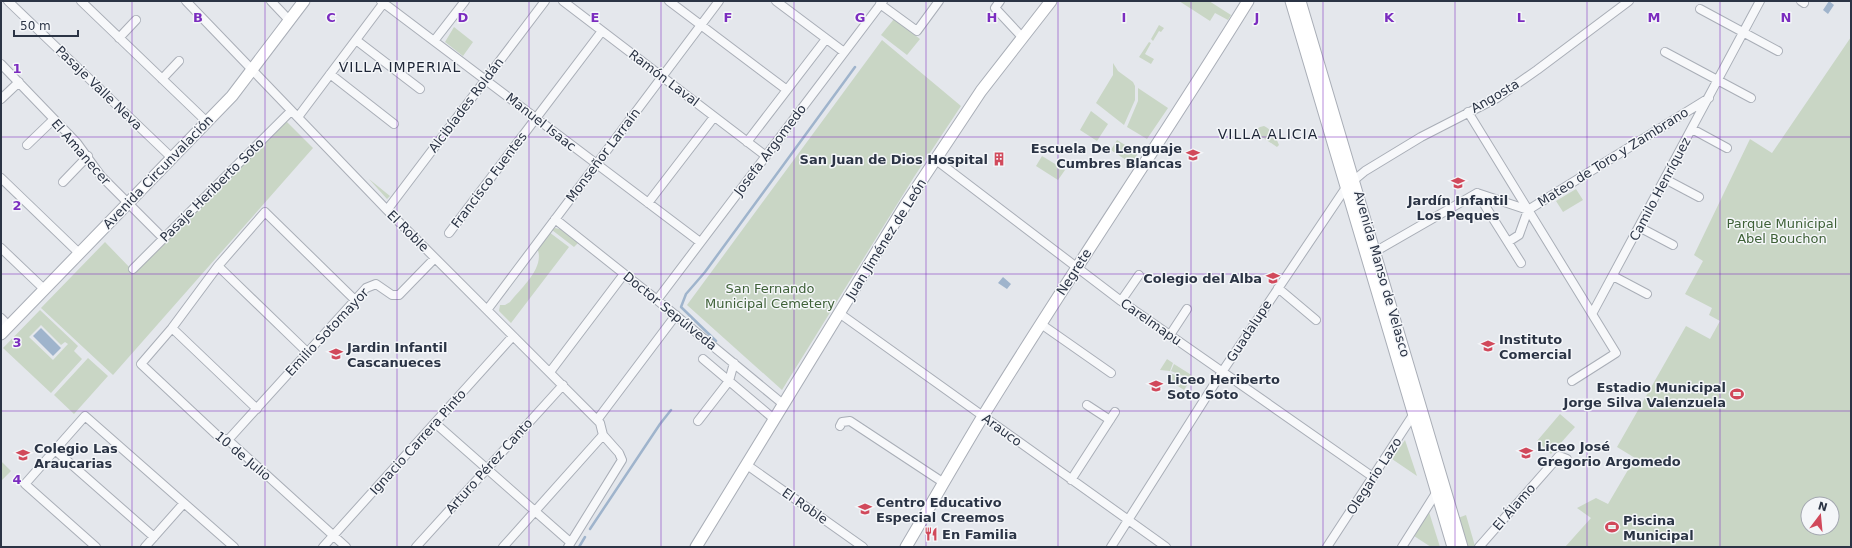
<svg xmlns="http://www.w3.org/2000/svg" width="1852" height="548" font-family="'DejaVu Sans',sans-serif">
<rect width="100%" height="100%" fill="#e4e7ec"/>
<path fill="#c9d6c5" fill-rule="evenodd" d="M1179 1H1209L1231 15 1228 20 1215 13 1210 21Z
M894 19 920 39 907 55 881 35Z
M1159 25 1164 28 1161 32 1159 31 1153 41 1151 39Z
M454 27 473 42 463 56 445 42Z
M1851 37V547H1565L1591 518 1577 508 1596 498 1608 504 1635 458 1617 447 1686 326 1710 339 1720 321 1709 315 1712 308 1685 294 1703 261 1694 255 1750 139 1772 153ZM1808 504H1832V528H1808Z
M882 40 961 106 914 177 782 390 687 305Z
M1149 42 1151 43 1145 54 1154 59 1151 64 1139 57Z
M1113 63 1118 71 1133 82 1135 86V100L1124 125 1096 103 1113 75Z
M1138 88 1168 108 1147 139 1127 127 1138 101Z
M1091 111 1108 124 1097 141 1080 130Z
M285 120 313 148 113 375 41 308 105 242 134 272Z
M1264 126C1272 130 1276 137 1279 145L1277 147 1259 135 1257 129 1260 127Z
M1117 140 1138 153 1132 164 1111 150Z
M1042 156 1065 170 1058 180 1036 166Z
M369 179 390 196 387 199Z
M1576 189 1583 200 1563 212 1556 201Z
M555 228 560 229 578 243 574 247 552 230Z
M549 232 569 247 511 323 499 311 500 305H505L510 302C521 288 546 267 537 248Z
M40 310 78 346 74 351 82 359 51 393 3 348ZM41 325 61 345 65 342 68 344 53 360 29 337Z
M88 358 108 376 74 414 54 395Z
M1167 359 1173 363 1170 371 1160 370Z
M1174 364 1193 376 1191 379 1171 371Z
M1170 373 1190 381 1184 390 1167 379Z
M1560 414 1575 427 1551 454 1537 441Z
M1405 440 1417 476 1392 459Z
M1 461 11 471 1 481Z
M1429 512 1440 547H1431L1414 536Z
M1466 515 1475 546 1474 547H1467L1458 518Z"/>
<path fill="#9fb4cc" d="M1829 1 1834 5 1828 14 1823 10Z
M1003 277 1011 284 1007 289 998 283Z
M41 328 61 348 53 356 33 336Z"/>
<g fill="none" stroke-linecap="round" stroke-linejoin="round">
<path stroke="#9fb4cc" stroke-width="2.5" d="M716 341 681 307 686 294 705 272 855 67
M590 529 660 424 671 410
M579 547 585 537"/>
<g stroke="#a9aeb7" stroke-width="10">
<path id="street" d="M8 1 172 158
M81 1 207 122
M186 1 387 210 600 423 603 435 619 453 622 460 568 547
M271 1 289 20
M381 1 700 242
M563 1 766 156
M669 1 787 90
M776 1 844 52
M1000 1 995 8 1022 37
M1801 1 1804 3
M880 4 917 31 939 1
M1700 9 1778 51
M119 38 136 20
M356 40 420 89
M434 41 465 1
M1665 52 1751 98
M1 64 77 143 101 176 163 238
M330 74 394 124
M162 79 179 61
M1 99 19 82
M1468 112 1616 353 1572 381
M298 117 385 1
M1692 129 1727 148
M747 142 826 39
M27 145 54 119
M936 160 1121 301 1373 477
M1 178 79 253
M1665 179 1699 197
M63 182 88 156
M1477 193 1521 263
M648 203 714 117
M387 210 545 1
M555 219 657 300 783 404
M1639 227 1673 245
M449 233 602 31
M1508 242 1519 235 1528 210
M1 248 44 289
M1371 254 1477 193 1528 210 1709 98
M218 266 307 352
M133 269 291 111
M1613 276 1647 294
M1278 288 1316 320
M657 300 883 1
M1121 301 1139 275
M487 310 719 1
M839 313 1166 547
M1592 314 1760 1
M1 318 9 326
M1041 324 1111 373
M172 328 257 409
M1170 335 1187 309
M703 359 774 419
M550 372 624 274
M1087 405 1110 420
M597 420 676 315
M698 421 729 381 734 363
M435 423 570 542
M840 426 842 422 850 421 944 483
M228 440 366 288 376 284 392 295H399L435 258
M55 450 154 537
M747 465 863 547
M1071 480 1115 412
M96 547 25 484 85 416 234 547
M145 547 184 503
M323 547 513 336
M346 547 228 440 219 437 141 364 172 328 218 266 265 212 355 300
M416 547 563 385
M503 547 603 435
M1111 547 1222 372 1347 186 1365 171 1421 137 1497 98 1537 70 1629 1
M1327 547 1415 412
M1402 547 1438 490
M1479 547 1559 456 1567 459"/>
</g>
<g stroke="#a9aeb7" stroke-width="13">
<path id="secondary" d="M1291 1 1453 547
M1300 1 1462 547
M1 334 232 96 304 1
M696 547 906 204 981 91 1051 1
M906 547C932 503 957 459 983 416 1069 276 1162 140 1248 1"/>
</g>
<use href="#street" stroke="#f7f8fa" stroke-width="8"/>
<use href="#secondary" stroke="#fff" stroke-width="11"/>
</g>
<path fill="none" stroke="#7b2cbf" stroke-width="1" stroke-opacity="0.55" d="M132 1V547M265 1V547M397 1V547M529 1V547M661 1V547M794 1V547M926 1V547M1058 1V547M1191 1V547M1323 1V547M1455 1V547M1587 1V547M1720 1V547M1 137H1851M1 274H1851M1 411H1851"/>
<defs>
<g id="school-bare" transform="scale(1.08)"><path d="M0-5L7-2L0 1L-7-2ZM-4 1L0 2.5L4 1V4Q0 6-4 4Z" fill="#d1495b" stroke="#f4f6f9" stroke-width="2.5" paint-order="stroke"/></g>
<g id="building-bare" transform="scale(1.08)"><path d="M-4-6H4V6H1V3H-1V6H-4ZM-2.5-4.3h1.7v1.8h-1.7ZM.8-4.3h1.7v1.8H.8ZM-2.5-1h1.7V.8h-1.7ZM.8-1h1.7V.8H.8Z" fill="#d1495b" stroke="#f4f6f9" stroke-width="2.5" paint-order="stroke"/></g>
<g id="stadium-bare" transform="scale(1.08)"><path d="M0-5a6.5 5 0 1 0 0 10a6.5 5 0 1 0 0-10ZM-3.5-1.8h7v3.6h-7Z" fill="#d1495b" stroke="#f4f6f9" stroke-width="2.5" paint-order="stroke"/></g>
<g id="restaurant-bare" transform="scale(1.08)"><path d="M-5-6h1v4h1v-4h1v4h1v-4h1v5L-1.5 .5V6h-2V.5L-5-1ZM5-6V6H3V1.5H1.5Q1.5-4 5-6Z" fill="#d1495b" stroke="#f4f6f9" stroke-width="2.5" paint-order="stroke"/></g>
</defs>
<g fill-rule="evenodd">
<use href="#school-bare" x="1193" y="155"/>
<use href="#building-bare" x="999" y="159"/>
<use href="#school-bare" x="1458" y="183"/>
<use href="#school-bare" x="1273" y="278"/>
<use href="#school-bare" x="1488" y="346"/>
<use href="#school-bare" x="336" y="354"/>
<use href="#school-bare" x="1156" y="386"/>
<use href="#stadium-bare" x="1737" y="394"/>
<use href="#school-bare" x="1526" y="453"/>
<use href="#school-bare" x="23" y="455"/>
<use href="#school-bare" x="865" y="509"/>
<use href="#stadium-bare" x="1612" y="527"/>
<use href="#restaurant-bare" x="931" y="534"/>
</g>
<g text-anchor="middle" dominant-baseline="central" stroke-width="3" stroke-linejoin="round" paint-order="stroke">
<g font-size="13" fill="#2b3445" stroke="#f4f6f9">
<text transform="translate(664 78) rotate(37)">Ramón Laval</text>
<text transform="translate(99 88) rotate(44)">Pasaje Valle Neva</text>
<text transform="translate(1495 96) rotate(-30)">Angosta</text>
<text transform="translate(466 105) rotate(-53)">Alcibíades Roldán</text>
<text transform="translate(541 122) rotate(38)">Manuel Isaac</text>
<text transform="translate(770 150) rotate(-53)">Josefa Argomedo</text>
<text transform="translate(81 152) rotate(49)">El Amanecer</text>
<text transform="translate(603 155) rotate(-53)">Monseñor Larraín</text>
<text transform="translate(1613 157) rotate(-32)">Mateo de Toro y Zambrano</text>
<text transform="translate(158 172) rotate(-46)">Avenida Circunvalación</text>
<text transform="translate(489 180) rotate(-53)">Francisco Fuentes</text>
<text transform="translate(1660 189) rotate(-62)">Camilo Henríquez</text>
<text transform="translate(212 190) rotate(-45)">Pasaje Heriberto Soto</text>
<text transform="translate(408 231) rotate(45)">El Roble</text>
<text transform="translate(886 239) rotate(-58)">Juan Jiménez de León</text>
<text transform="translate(1074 272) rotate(-57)">Negrete</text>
<text transform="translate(1382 274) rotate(74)">Avenida Manso de Velasco</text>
<text transform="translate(670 311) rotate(39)">Doctor Sepúlveda</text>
<text transform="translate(1151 322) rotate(35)">Carelmapu</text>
<text transform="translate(1249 331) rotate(-57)">Guadalupe</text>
<text transform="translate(327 332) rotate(-47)">Emilio Sotomayor</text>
<text transform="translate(1002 430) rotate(36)">Arauco</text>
<text transform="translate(418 442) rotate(-48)">Ignacio Carrera Pinto</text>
<text transform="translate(243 456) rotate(40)">10 de Julio</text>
<text transform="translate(489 466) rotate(-48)">Arturo Pérez Canto</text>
<text transform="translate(1374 476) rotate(-57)">Olegario Lazo</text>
<text transform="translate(805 506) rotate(35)">El Roble</text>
<text transform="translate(1514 507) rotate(-49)">El Álamo</text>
</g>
<g font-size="13" font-weight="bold" fill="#2b3445" stroke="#f4f6f9" text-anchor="start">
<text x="1182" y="148" text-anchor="end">Escuela De Lenguaje<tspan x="1182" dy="15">Cumbres Blancas</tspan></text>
<text x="988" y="159" text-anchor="end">San Juan de Dios Hospital</text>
<text x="1458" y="200" text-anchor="middle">Jardín Infantil<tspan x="1458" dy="15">Los Peques</tspan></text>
<text x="1262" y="278" text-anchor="end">Colegio del Alba</text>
<text x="1499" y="339">Instituto<tspan x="1499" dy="15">Comercial</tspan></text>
<text x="347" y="347">Jardin Infantil<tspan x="347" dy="15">Cascanueces</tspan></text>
<text x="1167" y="379">Liceo Heriberto<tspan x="1167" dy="15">Soto Soto</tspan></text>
<text x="1726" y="387" text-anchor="end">Estadio Municipal<tspan x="1726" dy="15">Jorge Silva Valenzuela</tspan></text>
<text x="1537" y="446">Liceo José<tspan x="1537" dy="15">Gregorio Argomedo</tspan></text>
<text x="34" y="448">Colegio Las<tspan x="34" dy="15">Araucarias</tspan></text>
<text x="876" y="502">Centro Educativo<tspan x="876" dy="15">Especial Creemos</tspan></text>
<text x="1623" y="520">Piscina<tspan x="1623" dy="15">Municipal</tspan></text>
<text x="942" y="534">En Familia</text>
</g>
<g font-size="13" fill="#3f6138" stroke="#f4f6f9">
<text x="1782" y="223">Parque Municipal<tspan x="1782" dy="15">Abel Bouchon</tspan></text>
<text x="770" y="288">San Fernando<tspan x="770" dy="15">Municipal Cemetery</tspan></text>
</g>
<g font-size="14" letter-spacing="1" fill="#1d2536" stroke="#f4f6f9">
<text x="400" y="67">VILLA IMPERIAL</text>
<text x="1268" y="134">VILLA ALICIA</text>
</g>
</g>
<g font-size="13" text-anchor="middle" font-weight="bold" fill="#7b2cbf" stroke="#f4f6f9" stroke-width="3" stroke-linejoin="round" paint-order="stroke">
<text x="198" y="22">B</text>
<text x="331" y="22">C</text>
<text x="463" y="22">D</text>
<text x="595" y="22">E</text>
<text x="728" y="22">F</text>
<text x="860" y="22">G</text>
<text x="992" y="22">H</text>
<text x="1124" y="22">I</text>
<text x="1257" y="22">J</text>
<text x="1389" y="22">K</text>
<text x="1521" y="22">L</text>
<text x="1654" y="22">M</text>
<text x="1786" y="22">N</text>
<text x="17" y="73">1</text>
<text x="17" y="210">2</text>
<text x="17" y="347">3</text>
<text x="17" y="484">4</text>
</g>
<rect width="1852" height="548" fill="none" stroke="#2b3445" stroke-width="4"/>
<g transform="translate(1820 516) rotate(16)"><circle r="19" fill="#f4f6f9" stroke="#a4a8b1"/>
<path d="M0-3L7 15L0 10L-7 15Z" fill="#d1495b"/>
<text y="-6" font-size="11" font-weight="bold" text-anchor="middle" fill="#2b3445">N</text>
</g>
<path d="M14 30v6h64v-6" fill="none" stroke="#2b3445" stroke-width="2"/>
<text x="20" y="30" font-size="12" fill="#2b3445" stroke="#f4f6f9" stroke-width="3" paint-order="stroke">50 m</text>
</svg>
